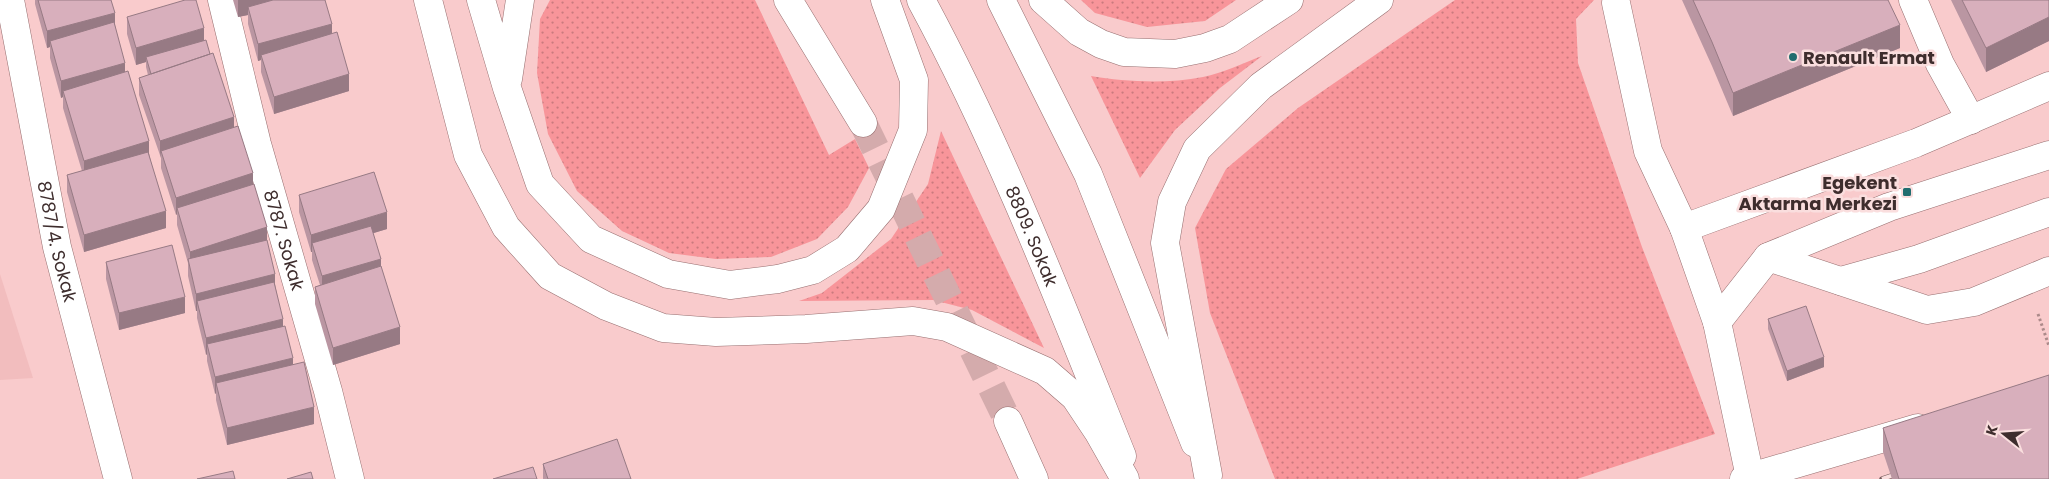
<svg xmlns="http://www.w3.org/2000/svg" width="2049" height="479" font-family="Poppins,sans-serif">
<defs>
<pattern id="grass-dots" width="8" height="8" patternUnits="userSpaceOnUse" patternTransform="scale(1.25)"><rect width="8" height="8" fill="#f8959a"/><path d="M2 2h.1M6 6h.1" fill="none" stroke="#ca7a7e" stroke-width="1.8" stroke-linecap="round"/></pattern>
</defs>
<rect width="100%" height="100%" fill="#f9cbcc"/>
<path fill="#f2bdbe" d="M0 274 33 378 0 380Z"/>
<path fill="url(#grass-dots)" d="M550 0H755L829 155 855 139 869 168 848 207 817 239 771 257 716 259 669 253 622 231 577 191 548 134 537 73 540 19Z
M1081 0H1236L1205 21 1147 27 1095 13Z
M1455 0H1594L1576 19 1578 63 1642 247 1715 434 1577 479H1275L1210 313 1195 228 1226 169 1298 108Z
M1262 56 1220 88 1175 130 1140 178 1091 76C1126 82 1167 84 1203 77 1223 73 1243 63 1262 56Z
M941 131 1044 348 972 310 933 300 799 301 822 293 891 239 928 184Z"/>
<g fill="none" stroke-linecap="round" stroke-linejoin="round">
<path stroke="#d4abac" stroke-width="28" stroke-dasharray="28 14" stroke-linecap="butt" d="M863 123 1008 421"/>
<g stroke="#976f70" stroke-width="29">
<g id="minor">
<path id="s1" d="M10 0 57 247 118 479"/>
<path id="s2" d="M222 0 257 144 328 391 350 479"/>
<path id="s3" d="M921 0C1000 146 1060 302 1122 456"/>
<path d="M1001 0 1088 174 1195 443"/>
<path d="M1913 0 1940 64 1971 120"/>
<path d="M1616 3 1648 151 1684 228"/>
<path d="M1768 257 1927 310 1974 302 2049 271"/>
<path d="M1841 281 1919 259 2049 212"/>
<path d="M1717 322 1768 257 1889 207 2049 155"/>
<path d="M1750 477 1717 322 1684 228 1916 143 2049 86"/>
<path d="M1744 479 1918 428"/>
</g>
</g>
<g stroke="#976f70" stroke-width="29">
<path id="highway" d="M428 0 468 155 506 227 550 276 606 306 663 328 716 332 806 329 913 321 947 327 1045 371 1075 397 1099 433 1125 479
M481 0 507 88 540 184 591 239 668 274 730 285 778 279 813 270 847 249 881 209 913 130 914 80 885 0
M788 0 863 123
M1043 0 1079 32 1101 44 1124 52 1175 54 1205 48 1230 39 1289 0
M508 79 520 0
M1008 421 1034 479
M1208 475 1165 243 1172 202 1197 149 1261 86 1379 0"/>
</g>
<path stroke="#ac8a8a" stroke-width="3" stroke-dasharray="2.5 2.5" stroke-linecap="butt" d="M2038 314 2049 346"/>
<use href="#minor" stroke="#fff" stroke-width="28"/>
<use href="#highway" stroke="#fff" stroke-width="28"/>
<g stroke="#755b5c" stroke-width="5.5">
<path id="rail" d="M1882 479 1903 472"/>
</g>
<use href="#rail" stroke="#fadede" stroke-width="4" stroke-dasharray="11" stroke-linecap="butt"/>
</g>
<path fill="#ba96a2" d="M35 0H111L115 25 125 72 149 153 166 228 84 252 67 192V175L82 171 63 108V97L61 98 50 58V47L47 48 35 4Z
M233 0H325L332 34 349 91 274 114 261 72V60L258 61 248 24V15L238 17Z
M1682 0H1888L1900 48 1733 116 1712 66Z
M1951 0H2049V41L1986 72Z
M127 17 204 40 253 184 267 242 283 326 293 364 314 424 227 445 216 400V393L215 394 207 361V354L206 355 197 318V311H196L188 276V263L177 225V214L176 215 161 168V158L139 95V78L148 75 146 67V62L136 65 127 34Z
M299 195 387 229 373 233 381 266 400 344 333 365 315 304V287L320 285 312 260V252H311L299 212Z
M106 262 185 313 119 330 106 279Z
M1768 319 1824 367 1787 381 1768 329Z
M1883 428 2049 479H1892L1883 452Z
M543 464 631 479H543Z"/>
<path fill="#977a84" d="M238 0H302L248 7V15L238 17Z
M115 13V30L50 41V47L47 48V31Z
M2049 17V41L1986 72V48Z
M332 24V41L261 55V60L258 61V44Z
M1900 25V48L1733 116V93Z
M204 28V45L146 57V62L136 65V48Z
M125 63V79L63 91V97L61 98V81Z
M349 74V91L274 114V97Z
M234 117V134L161 151 160 158V141Z
M149 141V158L84 178V161Z
M253 173V189L177 208V214L176 215V198Z
M166 211V228L84 252V235Z
M387 212V229L315 251 312 243V252H311V235Z
M267 227V244L190 266V252Z
M381 259V276L322 293V276Z
M275 274V291L197 301V311H196V294Z
M185 297V313L119 330V313Z
M283 319V335L207 344V354L206 355V338Z
M400 327V344L333 365V348Z
M1824 357V367L1787 381V371Z
M293 358V375L216 383V393L215 394V377Z
M314 407V424L227 445V428Z"/>
<path fill="#d8afbc" stroke="#977a84" d="M38 0H111L115 13 47 31Z
M185 0H196L204 28 136 48 127 17Z
M273 0H325L332 24 258 44 248 7Z
M1693 0H1888L1900 25 1733 93 1712 42Z
M1962 0H2049V17L1986 48Z
M114 22 125 63 61 81 50 41Z
M337 32 349 74 274 97 261 55Z
M206 40 210 54 151 74 146 57Z
M213 53 234 117 160 141 139 78Z
M128 71 149 141 84 161 63 91Z
M238 126 253 173 176 198 161 151Z
M148 152 166 211 84 235 67 175Z
M374 172 387 212 311 235 299 195Z
M254 184 267 227 190 252 177 208Z
M371 226 381 259 322 276 312 243Z
M267 240 275 274 196 294 188 259Z
M172 245 185 297 119 313 106 262Z
M381 266 400 327 333 348 315 287Z
M274 282 283 319 206 338 197 301Z
M1806 306 1824 357 1787 371 1768 319Z
M285 326 293 358 215 377 207 344Z
M304 362 314 407 227 428 216 383Z
M2049 375V479H1899L1883 428Z
M617 439 631 479H548L543 464Z
M533 467 537 479H493Z
M233 471 235 479H197Z
M311 472 313 479H287Z"/>
<g fill="#216d6f" stroke="#fadede" stroke-width="2">
<circle cx="1793" cy="57" r="5"/>
<rect x="1902" y="187" width="10" height="10" rx="2.5"/>
</g>
<g text-anchor="middle" dominant-baseline="central" stroke-width="5" stroke-linejoin="round" paint-order="stroke">
<g font-size="18" font-weight="bold" fill="#3e2d2d" stroke="#fadede" text-anchor="start">
<text x="1803" y="57">Renault Ermat</text>
<text x="1897" y="182" text-anchor="end">Egekent<tspan x="1897" dy="21">Aktarma Merkezi</tspan></text>
</g>
<g font-size="18" fill="#3e2d2d" stroke="#fadede">
<text stroke="none"><textPath href="#s3" startOffset="261">8809. Sokak</textPath></text>
<text stroke="none"><textPath href="#s2" startOffset="248">8787. Sokak</textPath></text>
<text stroke="none"><textPath href="#s1" startOffset="246">8787/4. Sokak</textPath></text>
</g>
</g>
<g transform="translate(2004 434) rotate(287)" stroke="#fadede" stroke-width="4" paint-order="stroke">
<path d="M0-4L9 19L0 12L-9 19Z" fill="#3e2d2d"/>
<text y="-8" font-size="14" font-weight="bold" text-anchor="middle" fill="#3e2d2d">K</text>
</g>
</svg>
